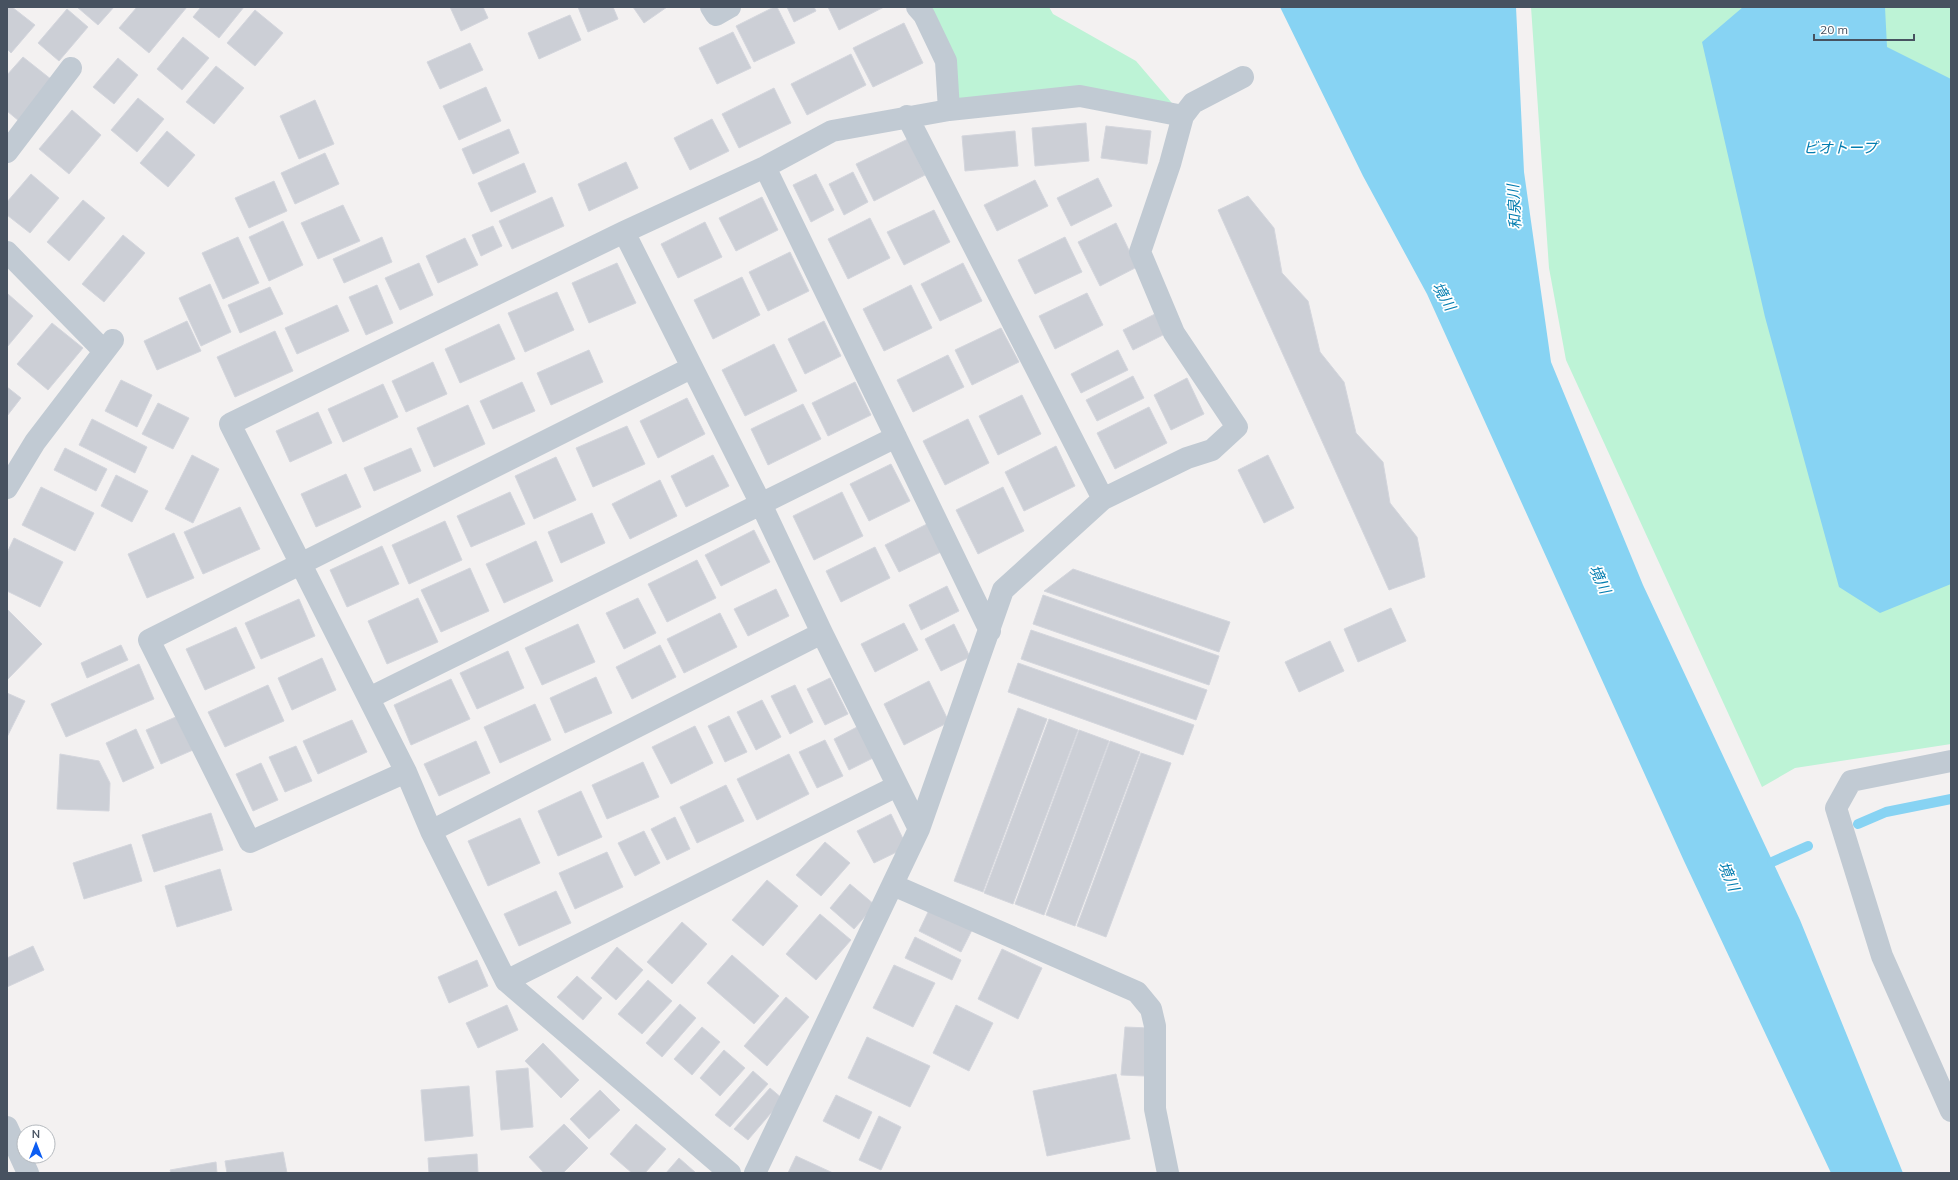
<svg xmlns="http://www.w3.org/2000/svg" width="1958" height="1180" font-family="Mulish,'Noto Sans JP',sans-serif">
<rect width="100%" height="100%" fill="#f3f1f1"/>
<path fill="#bdf3d6" d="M917 7H1049L1053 14 1136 61 1183 116 1080 96 949 110 946 61Z
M1531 7H1951V744L1795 768 1762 787 1566 360 1549 268Z"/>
<path fill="#87d3f3" d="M1280 7H1516L1524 172 1551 362 1643 585 1800 920 1903 1173H1831L1684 861 1427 294 1363 176Z
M1743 7H1885L1887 47 1951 79V584L1880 613 1839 587 1765 317 1702 42Z"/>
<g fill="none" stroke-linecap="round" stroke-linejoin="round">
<path stroke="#87d3f3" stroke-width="10" d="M1858 824 1886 812 1951 799
M1772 862 1808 846"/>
</g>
<path fill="#cccfd6" stroke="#d4d6dd" d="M7 7H12L35 25 11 53 7 49Z
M77 7H114L98 25Z
M137 7H187L149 53 119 28Z
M201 7H244L219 38 193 17Z
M450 7H483L488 18 461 31Z
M578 7H613L618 19 588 32Z
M633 7H667L644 23Z
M774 7H777L795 43 754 62 736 26Z
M787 7H814L816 11 794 22Z
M828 7H884L839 30Z
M67 9 88 27 59 61 38 43Z
M255 10 283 33 255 66 227 43Z
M570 15 581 40 539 59 528 33Z
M904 23 923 63 873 87 853 48Z
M733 32 751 68 717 84 699 48Z
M183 37 209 58 182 90 157 69Z
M470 43 483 70 440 89 427 62Z
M851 54 866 85 807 115 791 84Z
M23 57 52 80 19 121 7 111V75Z
M118 58 138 75 114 104 93 87Z
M216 66 244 88 214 124 186 102Z
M486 87 501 121 459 140 443 106Z
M774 88 791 123 739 148 722 114Z
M138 98 164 119 137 152 111 130Z
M315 100 334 144 299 159 280 116Z
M72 110 101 135 69 174 39 149Z
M712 119 729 151 690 170 674 138Z
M1086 123 1089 161 1035 166 1032 128Z
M1106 126 1151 131 1147 164 1101 158Z
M509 129 519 153 473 174 462 149Z
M167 131 195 155 168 187 140 163Z
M1015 131 1018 166 965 171 962 136Z
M908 139 925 175 874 201 856 164Z
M325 153 339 184 295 204 281 173Z
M626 162 638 188 589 211 578 184Z
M524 163 536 192 491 212 478 183Z
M853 172 868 202 844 215 829 184Z
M31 174 59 198 30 233 7 215V202Z
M816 174 834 210 811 222 793 185Z
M1098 178 1112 206 1071 226 1057 198Z
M1035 180 1048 206 997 231 984 205Z
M274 181 287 211 249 228 235 198Z
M1248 196 1274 228 1282 273 1308 301 1320 352 1344 382 1356 433 1383 462 1390 503 1417 537 1425 577 1389 590 1218 210Z
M552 197 564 226 512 249 499 221Z
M762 197 778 230 736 251 719 218Z
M83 200 105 218 69 261 47 242Z
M343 205 360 241 318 259 301 223Z
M934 210 950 242 904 265 887 232Z
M870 218 890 258 848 279 828 239Z
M283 221 303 265 269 281 249 237Z
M705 222 722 257 678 278 661 244Z
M1116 223 1137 267 1100 286 1078 242Z
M493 226 502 246 481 256 472 235Z
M123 235 145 253 104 302 82 284Z
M238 237 259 283 223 299 202 253Z
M382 237 392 262 344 283 333 259Z
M1065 237 1082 272 1035 294 1018 260Z
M465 238 478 265 438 283 426 256Z
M790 252 809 291 768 311 749 272Z
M419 263 433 295 400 310 385 278Z
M617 263 636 303 589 323 572 283Z
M963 263 982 301 940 321 921 284Z
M742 277 760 315 713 339 694 300Z
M210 284 231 332 201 346 179 298Z
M377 285 393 323 366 335 349 297Z
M911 285 932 328 884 351 863 309Z
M270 287 283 314 240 333 228 305Z
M557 292 574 330 525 352 508 313Z
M1087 293 1103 325 1055 349 1039 316Z
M8 294 33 316 7 347V295Z
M337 305 349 331 297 354 285 328Z
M1155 314 1165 334 1133 350 1123 330Z
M187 321 201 351 157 370 144 341Z
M824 321 841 356 805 374 788 339Z
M52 323 83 348 48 390 17 364Z
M499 324 515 359 460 383 445 349Z
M1001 328 1019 362 972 385 955 350Z
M275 331 293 371 235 397 217 357Z
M774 344 797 391 745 416 722 370Z
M589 350 603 382 551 405 537 373Z
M1118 350 1128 370 1081 393 1071 374Z
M948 355 964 387 913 412 897 380Z
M433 362 447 394 406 412 392 381Z
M1133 376 1144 398 1097 421 1086 400Z
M1187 378 1204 414 1171 430 1154 395Z
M121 380 152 395 137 427 105 411Z
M522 382 535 411 493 429 480 401Z
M855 382 871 415 828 436 812 403Z
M383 384 398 417 343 442 328 409Z
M7 387 21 398 7 416Z
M1022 395 1041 434 998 455 979 416Z
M687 398 705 434 658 458 640 421Z
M158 403 189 418 173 449 142 434Z
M803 404 821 439 768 465 751 429Z
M468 405 485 444 434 467 417 428Z
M1149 407 1167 443 1115 469 1097 433Z
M318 412 332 443 290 462 276 431Z
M92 419 147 447 135 473 79 445Z
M968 419 989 463 945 485 923 441Z
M627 426 645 464 593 487 576 448Z
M1056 446 1075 486 1024 511 1005 472Z
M65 448 107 469 96 491 54 470Z
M411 448 421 471 374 491 364 468Z
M192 455 219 469 193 523 165 509Z
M713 455 729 486 686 507 671 476Z
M1268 455 1294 508 1264 523 1238 470Z
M556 457 576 500 534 519 515 476Z
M891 464 910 501 869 521 850 484Z
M346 474 361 507 316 527 301 494Z
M116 475 148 491 132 522 101 506Z
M660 480 677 516 630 539 612 504Z
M41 487 94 513 75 551 22 525Z
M1003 487 1024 531 978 554 956 510Z
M510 492 525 524 471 547 457 516Z
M842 492 863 536 814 560 793 516Z
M240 507 260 549 203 574 184 532Z
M592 513 605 543 561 563 548 532Z
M445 521 462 560 409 584 392 545Z
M927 524 941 552 899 572 885 545Z
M754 530 770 562 721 586 705 555Z
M174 533 194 578 147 598 128 554Z
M14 538 63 562 40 607 7 591V553Z
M536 541 553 581 504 603 486 564Z
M382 546 399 584 347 607 330 570Z
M875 547 890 578 841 602 826 571Z
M697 560 716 598 667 622 648 584Z
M470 568 489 611 441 632 421 590Z
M1073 569 1230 622 1219 652 1044 591Z
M947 586 959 611 921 630 909 605Z
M776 589 789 616 748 636 734 609Z
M1043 595 1219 656 1209 685 1033 624Z
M418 598 438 642 387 664 368 621Z
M638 598 656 633 624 649 606 613Z
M299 599 315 636 261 659 245 623Z
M1391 608 1406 641 1358 662 1344 629Z
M7 609 42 644 8 679 7 678Z
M720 613 737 647 684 673 667 639Z
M904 623 918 650 875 672 861 644Z
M578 624 595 662 542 685 525 648Z
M954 624 970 657 941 671 925 639Z
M236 627 255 668 205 690 186 649Z
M1031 630 1207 690 1196 720 1021 659Z
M1330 641 1344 671 1299 692 1285 662Z
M121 645 128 660 87 678 81 663Z
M660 645 676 677 632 699 616 667Z
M508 651 524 688 477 709 460 673Z
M322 658 336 690 292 710 278 678Z
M1018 663 1194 725 1183 755 1008 692Z
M139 664 154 699 66 737 51 704Z
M596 677 612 713 565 733 550 698Z
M830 678 848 714 825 725 807 689Z
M451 679 470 719 411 745 394 705Z
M929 681 949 722 904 745 884 704Z
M268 685 284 721 225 747 208 712Z
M795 685 813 722 790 734 771 696Z
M7 693 25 701 7 737Z
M762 700 781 737 756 750 737 712Z
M535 704 551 740 500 763 484 727Z
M1018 708 1047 719 983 892 954 881Z
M178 716 193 750 161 764 146 730Z
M729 716 747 752 725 762 708 726Z
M1049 719 1078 730 1013 904 984 893Z
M352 720 367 752 318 774 303 741Z
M695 726 713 763 671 784 652 747Z
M859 726 875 757 849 770 834 739Z
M136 729 154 768 123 782 106 743Z
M1079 730 1109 741 1044 915 1015 904Z
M825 740 843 776 817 788 799 752Z
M476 741 490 773 439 796 424 764Z
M1110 741 1140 752 1075 926 1046 915Z
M296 746 312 781 285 792 269 757Z
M1141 753 1171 763 1106 937 1077 926Z
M60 754 99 761 110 783 109 811 57 809Z
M789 754 809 794 757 820 737 779Z
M643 762 659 797 607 819 592 785Z
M261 763 278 800 253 811 236 774Z
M726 785 744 821 697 843 680 807Z
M581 791 602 837 558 856 538 811Z
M211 813 223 850 154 872 142 835Z
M891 814 907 847 874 863 857 831Z
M675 817 690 849 667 860 651 829Z
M520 818 540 863 488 886 468 841Z
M644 831 660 863 635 876 618 843Z
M825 842 850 863 821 896 796 875Z
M131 844 142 881 84 899 73 863Z
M607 852 623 887 575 909 559 873Z
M220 869 232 910 177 927 165 886Z
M767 880 798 906 763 946 732 920Z
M850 884 875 905 854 929 830 908Z
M556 891 571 923 519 946 504 914Z
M930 908 973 928 961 952 919 931Z
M820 914 851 940 816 980 786 954Z
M682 922 707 944 672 984 647 962Z
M915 937 961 960 952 980 905 958Z
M33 946 44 970 7 987V958Z
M617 947 643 970 616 1000 591 978Z
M1002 949 1042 968 1018 1019 978 999Z
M732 955 779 996 754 1024 707 983Z
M477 960 488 986 449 1003 438 977Z
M894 965 935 983 913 1027 873 1008Z
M577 976 602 998 583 1020 557 997Z
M648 980 672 1001 642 1034 618 1014Z
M786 997 809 1017 767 1066 744 1046Z
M680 1004 696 1018 662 1057 646 1043Z
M507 1005 518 1030 478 1048 466 1023Z
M956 1005 993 1023 969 1071 933 1053Z
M702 1027 720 1042 692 1075 674 1059Z
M1125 1027 1149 1028 1145 1076 1121 1075Z
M867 1037 930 1066 910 1107 848 1078Z
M543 1043 579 1080 561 1098 525 1061Z
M724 1050 745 1068 720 1096 700 1078Z
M528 1068 533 1127 501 1130 496 1071Z
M753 1071 768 1084 730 1127 715 1115Z
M1116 1074 1130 1139 1047 1156 1033 1091Z
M469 1086 473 1136 425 1141 421 1090Z
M770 1088 783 1099 748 1140 734 1129Z
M600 1090 620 1110 589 1139 570 1119Z
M836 1095 872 1112 859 1139 823 1121Z
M879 1116 901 1127 881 1170 859 1160Z
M564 1124 588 1148 563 1173H544L529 1157Z
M636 1124 666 1149 645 1173H632L610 1154Z
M283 1152 287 1173H227L225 1161Z
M477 1154 478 1173H429L428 1158Z
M796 1156 833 1173H788Z
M679 1158 696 1173H666Z
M216 1162 217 1173H171L170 1170Z"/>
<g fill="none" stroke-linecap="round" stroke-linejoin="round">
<path stroke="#c1cad3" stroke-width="22" d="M711 7 716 15 730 7
M917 7 924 15 946 61 949 110
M7 152 71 68
M765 167 990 631
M624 232 761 504 822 633 919 829
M7 252 104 351
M7 488 35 442 113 340
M1103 499 1187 458 1212 450 1237 427 1174 333 1140 252 1170 164 1183 116
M369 698 896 437
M1951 761 1851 781 1836 808 1882 956 1951 1111
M406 772 250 842 149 640 691 368
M431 831 822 633
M893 885 1137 992 1151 1009 1155 1026V1109L1168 1173
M506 981 897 786
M7 1127 28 1173
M730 1173 506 981 431 831 406 772 230 424 624 232 765 167 832 131 949 110 1080 96 1183 116 1193 103 1243 77
M755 1173 919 829 1003 590 1103 499 907 116"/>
</g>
<g text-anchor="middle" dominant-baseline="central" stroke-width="3.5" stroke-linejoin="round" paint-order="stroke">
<g font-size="15" font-style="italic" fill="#037db0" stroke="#fff">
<text x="1840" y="147">ビオトープ</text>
<text transform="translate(1514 207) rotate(-93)">和泉川</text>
<text transform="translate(1444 296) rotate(60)">境川</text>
<text transform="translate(1600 579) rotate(65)">境川</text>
<text transform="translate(1729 876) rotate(67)">境川</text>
</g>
</g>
<rect width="1958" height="1180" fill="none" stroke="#475260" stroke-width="16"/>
<g transform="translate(36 1144)"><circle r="19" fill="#ffffff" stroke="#b5babf"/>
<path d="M0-3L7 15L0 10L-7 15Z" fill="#0c5df2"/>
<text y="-6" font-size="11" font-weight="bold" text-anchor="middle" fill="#475260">N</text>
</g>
<path d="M1814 34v6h100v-6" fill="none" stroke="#475260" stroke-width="2"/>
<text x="1820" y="34" font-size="12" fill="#475260" stroke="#ffffff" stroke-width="3" paint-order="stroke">20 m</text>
</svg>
